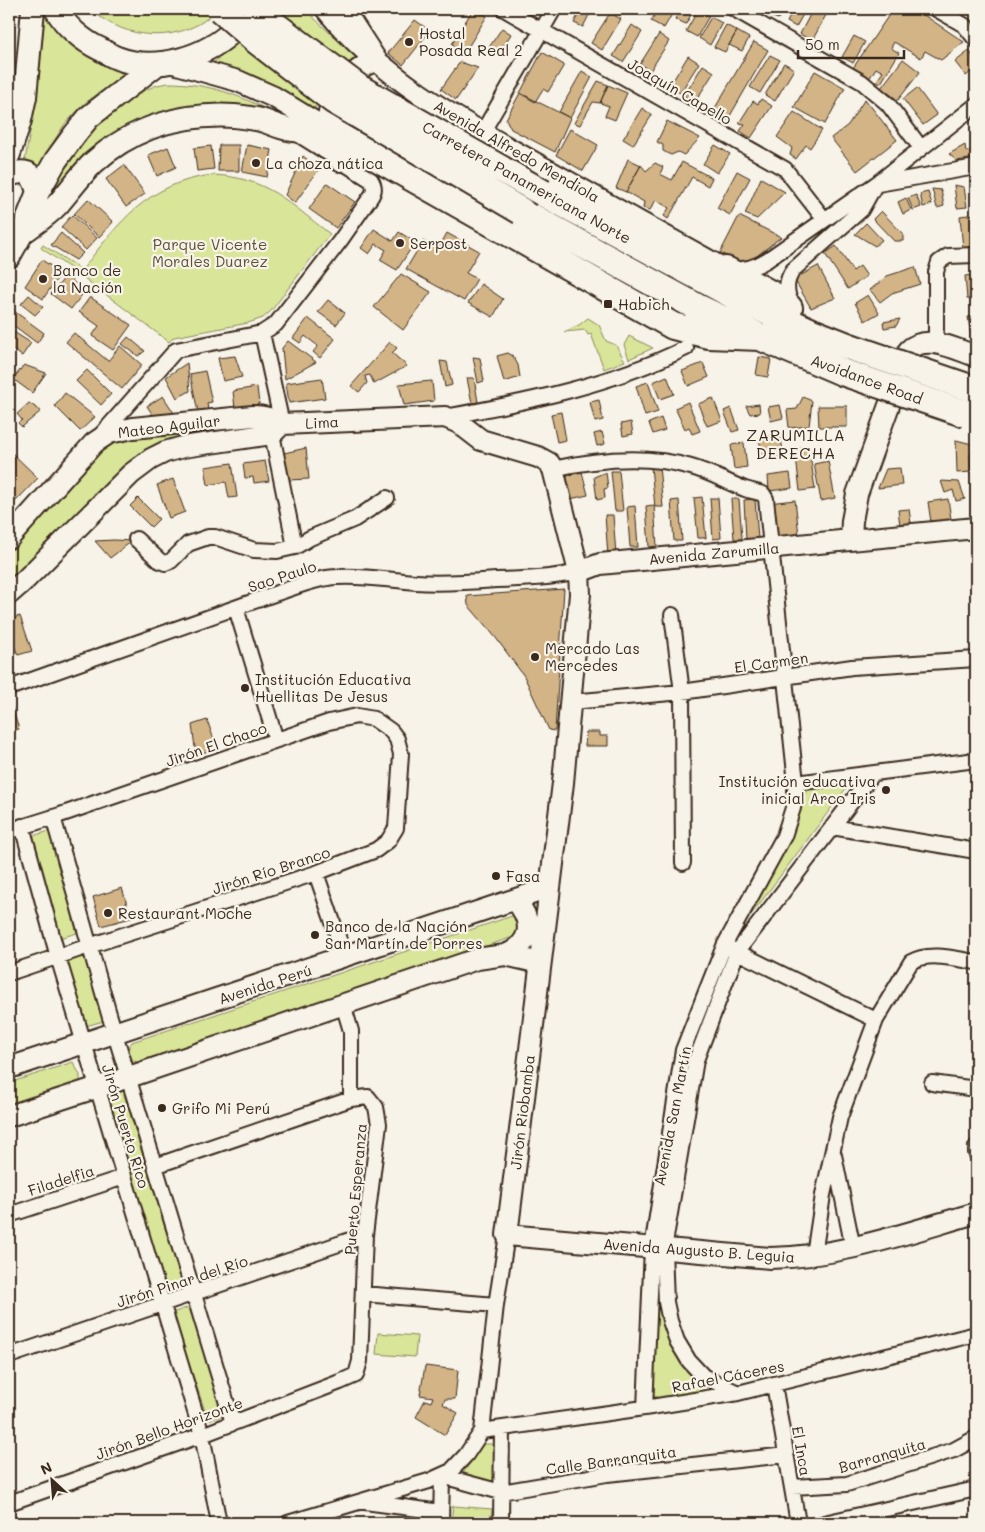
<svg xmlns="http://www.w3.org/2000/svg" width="985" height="1532" font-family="Mali,sans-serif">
<rect width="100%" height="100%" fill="#f7f3e8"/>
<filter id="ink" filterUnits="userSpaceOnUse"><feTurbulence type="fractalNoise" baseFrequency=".02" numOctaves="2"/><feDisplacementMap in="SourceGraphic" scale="10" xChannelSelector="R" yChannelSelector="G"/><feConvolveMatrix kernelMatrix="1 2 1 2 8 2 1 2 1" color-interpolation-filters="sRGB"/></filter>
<g filter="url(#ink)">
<path fill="#d9e598" stroke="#8a885b" d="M90 9H218C212 14 206 20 199 24 163 43 120 36 90 9Z
M264 9H309L314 18 355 57 348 64 314 109 273 85 210 65C232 48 250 32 264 9Z
M41 12 63 38 90 58 127 73 85 103 64 125 38 167 34 162 25 160 35 103Z
M168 83C208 83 243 96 277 115L182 109 37 213 72 153 91 128 136 94 157 85Z
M212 175C267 177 289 203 330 234L271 311 263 318 248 323 174 337 169 342 80 275 41 248 43 245 82 270C119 222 148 183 212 175Z
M588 318 599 325 606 341 616 345 625 361 604 369 591 334 588 335 585 330 564 332 579 325Z
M629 336 653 348 629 359 624 345Z
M266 425 175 441 9 587V545L104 443 178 430Z
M850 783 751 915 807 789Z
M50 831 77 933 60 938 32 836Z
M512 916 518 918 519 935 138 1062 133 1061 129 1051V1046L132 1042Z
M87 954 107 1020 86 1026 67 960Z
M73 1062 80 1075V1082L9 1105V1083Z
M123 1091 183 1286 166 1289 106 1097Z
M658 1256 682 1362C690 1374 703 1379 711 1390L707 1392 660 1398 653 1396 652 1390 656 1318Z
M189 1307 225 1415 208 1420 172 1313Z
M378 1333 417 1336 415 1357 376 1354Z
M482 1444H492L499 1453 496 1482 486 1483 462 1475Z
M453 1506 492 1509 490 1523H451Z"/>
<path fill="#d2b486" stroke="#3b2a1e" d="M473 9 487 16 465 52 452 44Z
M568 9H592L583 27 574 23 578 15Z
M658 9H675L664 28 651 21Z
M680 9H694L686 24 675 19Z
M776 9H785L778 19 770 16Z
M794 9H806L796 27 787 22Z
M813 9H819L827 13 812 41 800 34Z
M893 9H915L964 42 941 60 925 51 921 58 894 42 891 48 899 53 881 83H875L883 72 876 68 869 79 853 68Z
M698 10 709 16 697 37 686 31Z
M610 13 621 19 602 50 591 43Z
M711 17 722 23 710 45 699 38Z
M415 20 430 31 403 65 388 53Z
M632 25 642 32 623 62 613 56Z
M726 25 737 31 725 52 714 47Z
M502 28 511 34 498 55 488 49Z
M737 31 749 38 742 51 729 45Z
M659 34 669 41 650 71 640 64Z
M854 36 865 42 853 63 842 57Z
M754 42 768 50 727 121 712 113Z
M969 51 976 60V68L966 76 955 62Z
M542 52 564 65 548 92 543 89 535 102 520 93Z
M770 55 780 60 760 93 750 87Z
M688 56 699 63 680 93 669 87Z
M903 59 920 72 898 100 881 88Z
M460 62 478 68 456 100 441 89Z
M784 63 794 69 775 101 765 95Z
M703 65 714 72 695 102 684 96Z
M582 71 592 77 570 118 559 112Z
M815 71 845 88 825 124 794 107Z
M598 81 608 85 600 103 593 102 580 125 574 123Z
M608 85 627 93 615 120 605 116 609 106 600 103Z
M917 88 937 115 923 125 903 99Z
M520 93 570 118 555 152 511 129 506 119Z
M761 99 772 106 751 138 740 131 745 124 739 123 753 101 758 104Z
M865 99 897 140 857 171 831 138 848 125Z
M642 108 652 115 633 145 623 139Z
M794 112 822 130 810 148 806 145 796 159 790 155 792 148 777 137Z
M667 121 700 138 684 155 678 152 671 155 663 151V145L657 142Z
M570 129 598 145 583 171 556 155Z
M219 145H239V171H218Z
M247 145 272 150 267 177 242 172Z
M715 145 730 154 717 173 703 164Z
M965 145 966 152 974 150 975 158 957 161 949 154Z
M211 146 214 169 197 171 194 148Z
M168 147 176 167 157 176 148 155Z
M303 156 319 169 295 203 285 195Z
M628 159 641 165 626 192 616 188Z
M682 162 712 178 708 186 692 177 668 219 664 216 669 208 656 200 650 210 643 208 644 202 626 192 641 165 646 171 655 163 663 167 660 174 672 180Z
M124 165 145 194 126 207 106 179Z
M737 171 750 178 730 215 717 208Z
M761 178 785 192 757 219 745 214Z
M327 183 355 202 336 228 309 209Z
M954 185 964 187 967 207 957 208Z
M932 189 941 190 944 206 937 208Z
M928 192 932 204 923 207 920 194Z
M916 195 921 207 913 210 908 198Z
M906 198 911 210 903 214 898 202Z
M88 199 113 222 99 237 74 214Z
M881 211 903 234V241H894L873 219Z
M976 214V247L963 249 960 216Z
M72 215 97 238 86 250 61 227Z
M739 216 781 237 753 259 738 261 720 253Z
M866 223 882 240 875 246 855 234Z
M374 229 393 241 399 232 415 242 397 270 380 260 386 250 376 244 369 254 361 248Z
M61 233 83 253 76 260 51 245Z
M447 233 479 251 466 273 477 279 464 301 406 269 423 241 438 249Z
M836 246 853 271 860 266 867 276 848 289 825 254Z
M42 260 61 273 43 299 25 286Z
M818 266 835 298 811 308 794 279Z
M915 267 920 284 892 293 880 302 870 290 887 276Z
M401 274 431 292 403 330 374 307Z
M972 275 974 299H967L965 276Z
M66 276 85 291 71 309 51 294Z
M481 284 503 299 493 317 468 303Z
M29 295 43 307 35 315 21 304Z
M868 295 879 313 865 321 855 303Z
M90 297 131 325 113 350 92 336 99 326 79 312Z
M328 300 345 313 336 325 318 312Z
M14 311 44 333 37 343 9 322V319Z
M976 316V343H972L968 317Z
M308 318 335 339 320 358 313 352 318 346 305 336 300 343 293 338Z
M900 319 896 326 884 328 883 322Z
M9 329 31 343 22 356 9 347Z
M74 333 108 361 120 346 142 365 122 389 66 342Z
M128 337 145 351 138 356 122 344Z
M288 341 316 362 285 379 282 348Z
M390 342 397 348 392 353 407 366 374 384 370 375 365 376 367 383 359 392 351 386Z
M508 353 513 356 518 365 520 377 504 382 497 356Z
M235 356 242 377 223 381 218 358Z
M473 357 480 358 484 381 478 383Z
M759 357 771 359 768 377 756 375Z
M440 361 447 362 452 385 445 387Z
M187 363 190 391 177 398 166 377Z
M703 363 709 377 688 386 682 371Z
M24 365 46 373 32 393 13 379Z
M87 370 111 394 101 405 76 381Z
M205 371 212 402 207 403 208 410 198 412 190 374Z
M667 376 674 394 660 399 653 382Z
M322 378 325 398 289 403 286 383Z
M467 378H474L478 402 472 403Z
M432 381 434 401 404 405 399 384Z
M648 382 658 412 645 416 636 386Z
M257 387 259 404 235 408 233 391Z
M65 393 95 417 80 431 55 406Z
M163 396 176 416 147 417 153 415 147 406Z
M803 397 812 401 809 426 789 428 787 410 797 409Z
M713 398 722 421 707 426 698 404Z
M599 400 603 420 595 422 590 402Z
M688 402 700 431 692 434 689 427 685 429 675 408Z
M29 403 41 411 22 427 18 423 22 420 17 414Z
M759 404 760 413 750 414 746 406Z
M780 405 783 418 771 421 768 407Z
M818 406H847V427H819Z
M731 408 739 430 732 432 724 411Z
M561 412 566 440 557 442 551 414Z
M661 418 665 430 653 434 649 423Z
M631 422 633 434 623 436 621 424Z
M602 432 605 444 597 446 594 434Z
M780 434 784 456 763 460 759 438Z
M956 440 976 445V449L970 455 971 472 957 473Z
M744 443 747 467 734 469 731 445Z
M809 447 815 489 800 491 795 449Z
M306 448 309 479 288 480 284 453Z
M9 450 38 478 16 501 9 494Z
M265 461 269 481 254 483 253 477 245 478 243 464Z
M828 461 835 498 821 501 814 464Z
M232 463 237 497 229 498 226 482 208 485 205 467Z
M659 466 663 507H655L651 467Z
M900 468 902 485 878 488 886 469Z
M611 471H619L623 511H615Z
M582 472 588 495 570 499 565 476Z
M606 472 608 488 604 489 605 498 597 500 594 477Z
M790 473 792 488 769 491 768 476Z
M173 479 185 512 169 518 157 485Z
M941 481 959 482 965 499 956 501 953 490 945 493Z
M702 497 706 538H698L694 498Z
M138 498 159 519 151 527 130 506Z
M710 498H718L721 538 713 539Z
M731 499H739L742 539H734Z
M755 499 758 539 746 540 744 500Z
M948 499 951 519 931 522 928 502Z
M679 500 682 541H674L671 501Z
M795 500 799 535 773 539 768 503Z
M654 505 657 546 649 547 646 506Z
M635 506 638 547H630L627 507Z
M909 509 911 523 900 525 898 510Z
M605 515H613L616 555 608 556Z
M114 540 132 541 110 558 95 541Z
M564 589 555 731 549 730 524 676 496 638 468 605 467 596Z
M20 616 32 651 18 655 14 645 9 647V619Z
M9 699 19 729 9 732Z
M207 720 217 748 196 755 192 725Z
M586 732H600V736H608V746H585Z
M122 888 131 918 101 926 93 897Z
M425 1366 458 1370 455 1399H445L443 1404 458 1413 445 1435 416 1417 425 1400 431 1402 433 1397 420 1395Z"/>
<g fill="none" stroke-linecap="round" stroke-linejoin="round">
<g stroke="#3b2a1e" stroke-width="18">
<path id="street" d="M504 9 785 169 824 219
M734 9 862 82 888 104 921 148
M936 9 964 25 976 40
M482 133 554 9
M878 184 976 167
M732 270C746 270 756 267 767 260L876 184 976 105
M791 304C786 291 785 282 793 270L861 210 874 187
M262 333 282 424
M936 344V272L939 262 948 256 976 255
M445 417C527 402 611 385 686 348
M272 434 295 547
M101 435 176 350 262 333 276 324 340 241 370 198C375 191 375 187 371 180L296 133
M553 469C597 459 646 454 691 467 710 472 726 482 745 489 751 491 757 492 763 494L766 499 796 783 793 808 784 836 724 946 683 1050 652 1248 645 1408
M136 539 160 561 165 563 171 561 188 544 208 537H215L254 550 277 551 295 547 310 538 355 519 387 498
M236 608 276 740
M672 615 682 692 683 863
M9 688 277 593C296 587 316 578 336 577 363 575 389 580 416 582 442 584 469 582 496 580 524 579 552 578 579 572
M571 702 682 692 852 667 976 659
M796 783 976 760
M53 817 109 1014 233 1423
M22 826 58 957 202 1435 219 1523
M832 827 976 851
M9 831 60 815 329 722 357 716 374 719 391 731 397 739 401 754 396 828 388 841 376 850 316 873 89 946 9 973
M316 873 345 957
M731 949 876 1020
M343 1004 351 1031V1099
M932 1083 976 1089
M976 1147V1153
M834 1155 853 1248
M9 1215 124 1177
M814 1255 823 1195 840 1117 876 1020 911 962C929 951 956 959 976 962
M363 1294 496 1305
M9 1356 365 1235
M774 1384 798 1523
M738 1393 703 1376 689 1361 677 1341 670 1321 666 1302 664 1249 696 1060 737 952 872 775
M482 1431 651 1407 738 1393 976 1334
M792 1487 847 1484 954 1450 976 1438
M365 1502 441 1512
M9 1503 202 1435 340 1382 356 1375 360 1361 365 1235 379 1124 376 1107 368 1097 351 1099 155 1166
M288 1523 429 1481 451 1471 466 1455 482 1431 496 1305 507 1235
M441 1523 442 1476 501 1492 607 1474 786 1455
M501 1523 502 1428
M824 1523 976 1489"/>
</g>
<g stroke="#3b2a1e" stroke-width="24">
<path id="secondary" d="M326 9C384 82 471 127 551 172 609 205 668 238 726 270
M170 62 238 81 274 97 328 130
M340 161C336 151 328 139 328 129 326 95 347 74 375 60
M9 538 94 443 109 433 133 428 253 416C264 416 272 418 282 424
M851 540 852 521 857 494 909 350C926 333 957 350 976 356
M579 572 600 564 976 528
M9 594 25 580 131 474 151 459 165 452 183 447 272 434 282 424 445 417 459 423 481 440 538 457 549 463 553 469 579 572 580 594 563 783 507 1235 770 1258C841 1257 909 1232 976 1213
M505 955C533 944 534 921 515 900
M9 1068 549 888
M9 1116 129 1077 477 959 505 955 540 963"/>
</g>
<g stroke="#3b2a1e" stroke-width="26">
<path id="primary" d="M56 9C65 26 83 41 100 49 106 52 111 56 117 58 156 73 208 57 237 27 241 23 244 17 248 12
M342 9 375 60
M9 154 20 120 25 97 33 9
M9 175C28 168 33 174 38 192
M22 233C34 224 48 215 58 204 70 190 80 176 93 163 132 128 181 113 234 116 243 117 254 118 264 121 273 124 283 129 293 130 304 132 316 130 328 130
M9 256 22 233 38 192 56 160 75 134 89 117 157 64"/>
</g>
<g stroke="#3b2a1e" stroke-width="30">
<path id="highway" d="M328 130 673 326 708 335 760 337
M543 193 740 299 812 332 850 347
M521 211 697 307 760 337 842 372
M726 270 782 300 789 308"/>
</g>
<use href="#street" stroke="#f7f3e8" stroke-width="14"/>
<use href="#secondary" stroke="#f7f3e8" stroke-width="20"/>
<use href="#primary" stroke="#f7f3e8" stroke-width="22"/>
<use href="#highway" stroke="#f7f3e8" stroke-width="26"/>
<g stroke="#3b2a1e" stroke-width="30" stroke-linecap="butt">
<path id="highway-bridge" d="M220 9 257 41 333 100 521 211
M256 9 272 23 359 88 543 193
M850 347 973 389
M842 372 966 414"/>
</g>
<use href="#highway-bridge" stroke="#f7f3e8" stroke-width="26"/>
</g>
</g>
<g fill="#3b2a1e" stroke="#f7f3e8" stroke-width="2">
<circle cx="409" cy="42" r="5"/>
<circle cx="256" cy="163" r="5"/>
<circle cx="400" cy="243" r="5"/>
<circle cx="43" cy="279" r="5"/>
<rect x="603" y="299" width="10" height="10" rx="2.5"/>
<circle cx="535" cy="657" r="5"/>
<circle cx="245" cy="688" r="5"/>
<circle cx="886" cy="790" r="5"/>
<circle cx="496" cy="876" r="5"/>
<circle cx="108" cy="913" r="5"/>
<circle cx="315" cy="935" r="5"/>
<circle cx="162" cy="1108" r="5"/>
</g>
<g text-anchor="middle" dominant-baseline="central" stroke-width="4.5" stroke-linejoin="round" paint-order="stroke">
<g font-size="15" fill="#3b2a1e" stroke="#f7f3e8" text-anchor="start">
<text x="419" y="33">Hostal<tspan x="419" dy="17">Posada Real 2</tspan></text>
<text x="266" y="163">La choza nática</text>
<text x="410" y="243">Serpost</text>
<text x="53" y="270">Banco de<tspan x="53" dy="17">la Nación</tspan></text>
<text x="618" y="304">Habich</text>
<text x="545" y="648">Mercado Las<tspan x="545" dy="17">Mercedes</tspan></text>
<text x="255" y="679">Institución Educativa<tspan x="255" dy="17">Huellitas De Jesus</tspan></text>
<text x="876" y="781" text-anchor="end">Institución educativa<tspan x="876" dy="17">inicial Arco Iris</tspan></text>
<text x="506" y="876">Fasa</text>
<text x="118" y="913">Restaurant Moche</text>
<text x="325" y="926">Banco de la Nación<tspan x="325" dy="17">San Martín de Porres</tspan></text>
<text x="172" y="1108">Grifo Mi Perú</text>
</g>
<g font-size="15" fill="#3b2a1e" stroke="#f7f3e8">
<text transform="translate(680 91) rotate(30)">Joaquín Capello</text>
<text transform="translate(517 151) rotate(30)">Avenida Alfredo Mendiola</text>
<text transform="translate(527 182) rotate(29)">Carretera Panamericana Norte</text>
<text transform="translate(867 379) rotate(20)">Avoidance Road</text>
<text transform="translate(322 422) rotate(-3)">Lima</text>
<text transform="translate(169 426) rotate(-7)">Mateo Aguilar</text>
<text transform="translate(714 553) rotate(-5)">Avenida Zarumilla</text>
<text transform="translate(282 576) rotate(-18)">Sao Paulo</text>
<text transform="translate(771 662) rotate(-8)">El Carmen</text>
<text transform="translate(216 744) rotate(-19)">Jirón El Chaco</text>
<text transform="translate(271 870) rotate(-18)">Jirón Río Branco</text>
<text transform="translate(265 984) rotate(-18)">Avenida Perú</text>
<text transform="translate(522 1112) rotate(-83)">Jirón Riobamba</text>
<text transform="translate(672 1116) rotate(-79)">Avenida San Martín</text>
<text transform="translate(126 1126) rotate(73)">Jirón Puerto Rico</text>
<text transform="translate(61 1180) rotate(-18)">Filadelfia</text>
<text transform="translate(355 1189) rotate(-85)">Puerto Esperanza</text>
<text transform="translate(699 1250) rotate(4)">Avenida Augusto B. Leguia</text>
<text transform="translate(182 1281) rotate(-18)">Jirón Pinar del Río</text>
<text transform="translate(728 1376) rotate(-11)">Rafael Cáceres</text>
<text transform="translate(169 1428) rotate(-20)">Jirón Bello Horizonte</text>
<text transform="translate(802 1451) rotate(80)">El Inca</text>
<text transform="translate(882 1455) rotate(-16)">Barranquita</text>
<text transform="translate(611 1460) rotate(-8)">Calle Barranquita</text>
</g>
<g font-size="15" fill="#5b4f36" stroke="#f7f3e8">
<text x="210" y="244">Parque Vicente<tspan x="210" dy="17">Morales Duarez</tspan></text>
</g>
<g font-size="16" letter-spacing="1" fill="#3b2a1e" stroke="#f7f3e8">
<text x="796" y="434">ZARUMILLA<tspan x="796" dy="18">DERECHA</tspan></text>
</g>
</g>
<rect width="985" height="1532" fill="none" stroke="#f7f3e8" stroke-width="30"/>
<rect x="15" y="15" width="955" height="1502" fill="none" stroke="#3b2a1e" stroke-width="2" filter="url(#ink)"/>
<g transform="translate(52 1480) rotate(334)" stroke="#f7f3e8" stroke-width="4" paint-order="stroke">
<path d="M0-4L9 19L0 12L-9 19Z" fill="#3b2a1e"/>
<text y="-8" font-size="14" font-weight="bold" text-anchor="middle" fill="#3b2a1e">N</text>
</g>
<path d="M798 50v8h106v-8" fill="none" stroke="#3b2a1e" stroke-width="2.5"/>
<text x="805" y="50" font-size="15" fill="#3b2a1e" stroke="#f7f3e8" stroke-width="4" paint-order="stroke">50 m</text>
</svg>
